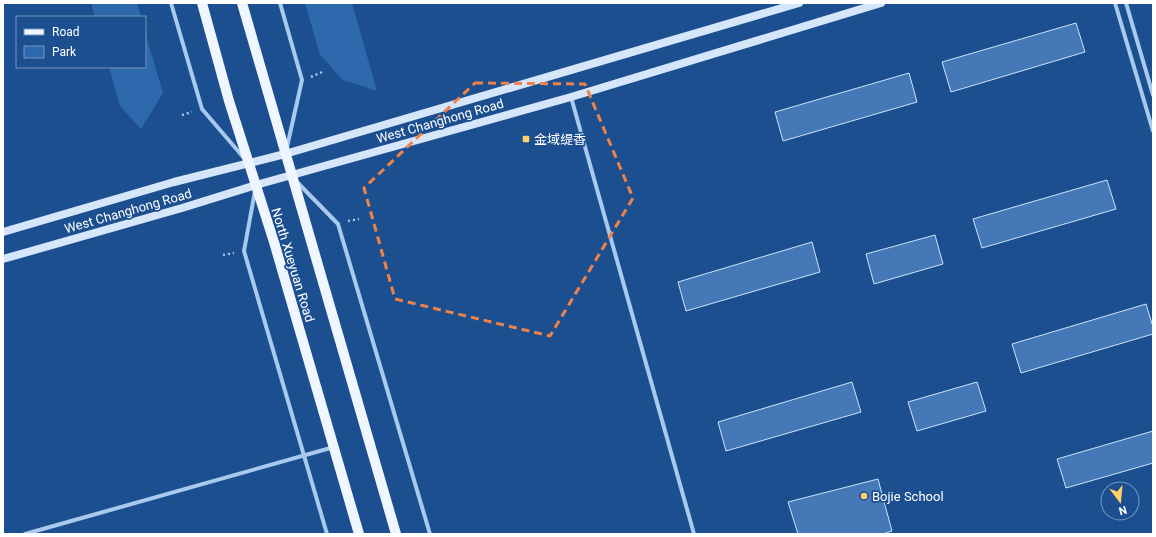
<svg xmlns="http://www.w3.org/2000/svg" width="1156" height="537" font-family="Roboto,'Noto Sans SC',sans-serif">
<rect width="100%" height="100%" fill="#1b4f8f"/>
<path fill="#2e69ad" d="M91 3H137L141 17H95Z
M305 3H352L377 91 343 80 320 55Z
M145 32 163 93 141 129 120 106 109 67H145Z"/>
<path fill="#4478b7" stroke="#cfe3fa" d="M1076 23 1085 52 951 92 942 62Z
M909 73 917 102 783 141 775 112Z
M1107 180 1116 209 982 248 973 219Z
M935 235 943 264 874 284 866 254Z
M812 242 820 272 686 311 678 282Z
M1146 304 1153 327V334L1021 373 1012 344Z
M852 382 861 412 726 451 718 422Z
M977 382 986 411 917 431 908 402Z
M1153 431V463L1066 488 1057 459Z
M878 479 892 531 883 534H798L788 502Z"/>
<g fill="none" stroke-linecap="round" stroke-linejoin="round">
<path stroke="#a9c9ee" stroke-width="2.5" stroke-dasharray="2 3" stroke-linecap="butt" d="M311 77 322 72
M182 115 192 112
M348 221 359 219
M223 255 234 253"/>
<path stroke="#a9c9ee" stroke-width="4" d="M171 3 202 109 244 158
M280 3 302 80 287 147
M1115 3 1153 131
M1126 3 1153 95
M571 97 694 534
M296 181 338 224 430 534
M255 191 244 251 327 534
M25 534 334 447"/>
<path stroke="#d6e6fa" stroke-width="8" d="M3 232 174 182 285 154 799 3
M3 259 182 208 256 185 571 97 881 3"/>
<path stroke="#f0f6ff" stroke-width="10" d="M202 3 229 101 274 242 359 534
M242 3 396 534"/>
</g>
<path fill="none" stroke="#ee8249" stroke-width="3" stroke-dasharray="8 5" stroke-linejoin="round" d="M475 83 585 84 633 198 550 336 395 299 364 188Z"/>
<g fill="#ffd166" stroke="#1b4f8f" stroke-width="1.5">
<rect x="522" y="135" width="8" height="8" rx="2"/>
<circle cx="864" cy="496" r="4"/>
</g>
<g text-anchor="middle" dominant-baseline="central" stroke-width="3.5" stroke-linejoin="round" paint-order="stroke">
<g font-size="13" fill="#fff" stroke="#1b4f8f">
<text transform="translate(440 121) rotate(-16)">West Changhong Road</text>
<text transform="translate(128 211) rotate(-16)">West Changhong Road</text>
<text transform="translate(293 265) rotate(73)">North Xueyuan Road</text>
</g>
<g font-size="13" fill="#fff" stroke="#1b4f8f" text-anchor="start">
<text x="534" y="139">金域缇香</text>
<text x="872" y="496">Bojie School</text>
</g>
</g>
<rect width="1156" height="537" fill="none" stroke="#ffffff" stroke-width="8"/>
<rect x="16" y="16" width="130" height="52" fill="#1b4f8f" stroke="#7695bc"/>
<rect x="24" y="29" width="20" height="6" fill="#f0f6ff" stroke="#7695bc"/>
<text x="52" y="36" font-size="12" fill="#ffffff">Road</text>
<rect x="24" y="46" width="20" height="12" fill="#2e69ad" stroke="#7695bc"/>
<text x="52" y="56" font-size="12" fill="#ffffff">Park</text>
<g transform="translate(1120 501) rotate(164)"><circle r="19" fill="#1b4f8f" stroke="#7695bc"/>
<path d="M0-3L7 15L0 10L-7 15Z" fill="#ffd166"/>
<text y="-6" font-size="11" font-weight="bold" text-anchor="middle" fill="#ffffff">N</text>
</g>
</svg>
